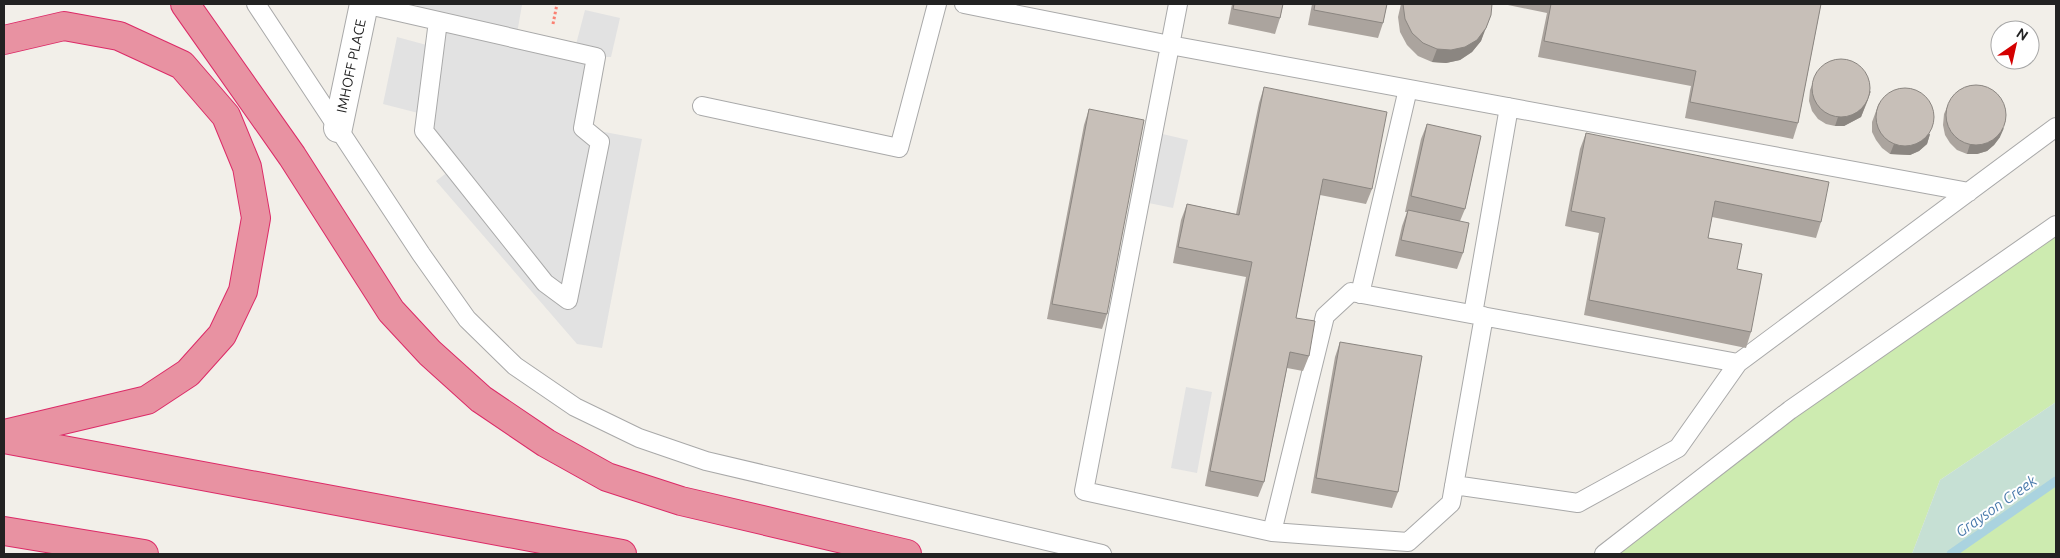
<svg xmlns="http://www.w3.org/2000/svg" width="2060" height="558" font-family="Ubuntu,sans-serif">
<rect width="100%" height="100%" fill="#f2efe9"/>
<path fill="#cdebb0" d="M2056 225V402L1940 480 1912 554H1604Z
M2056 481V554H1951Z"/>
<path fill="#c6e0d4" d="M2056 402V481L1951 554H1912L1940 480Z"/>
<path fill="#e2e2e2" d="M417 4H514L522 5 516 39 574 52 585 10 620 18 611 57H596L583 128 642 139 602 348 577 344 436 181 453 168 426 115 383 104 397 37 434 47 438 21 414 16Z
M1154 132 1188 140 1173 208 1139 201Z
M1186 387 1212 392 1197 473 1171 468Z"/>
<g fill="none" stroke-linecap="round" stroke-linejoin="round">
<path stroke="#aad3df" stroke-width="9" d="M1951 554 2056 481"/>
<g stroke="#a9a9a9" stroke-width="20">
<path id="lane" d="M256 4 421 254 467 319 515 366 575 407 639 438 706 461 1102 554
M364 4 596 57 583 128 600 142 568 300 545 283 424 131 438 21
M964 4 1170 45 1969 192
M1178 4 1084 491 1272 532 1325 316 1351 292 1738 363 2056 127
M702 106 899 148 937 4
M1360 294 1408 89
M1473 314 1509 107
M1454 485 1578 503 1678 448 1738 363
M1272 532 1408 542 1451 503 1484 316
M1604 554 1790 410 2056 225"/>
</g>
<g stroke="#a9a9a9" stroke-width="30">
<path id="street" d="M338 128 364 4"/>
</g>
<g stroke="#dc2a67" stroke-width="30">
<path id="highway" d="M185 4 292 156 391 311 430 353 481 399 546 443 607 477 681 501 907 554
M4 40 64 26 119 36 182 65 226 116 247 167 256 218 243 291 222 335 188 373 147 400 4 434
M4 439 622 554
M4 531 144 554"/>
</g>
<path stroke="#fa8072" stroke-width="3" stroke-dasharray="2.5 2.5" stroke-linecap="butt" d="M553 24 557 4"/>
<use href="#lane" stroke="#fff" stroke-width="18"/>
<use href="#street" stroke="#fff" stroke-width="28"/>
<use href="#highway" stroke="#e892a2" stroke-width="28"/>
</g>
<path fill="#aba49e" d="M1232 4H1283L1280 18 1275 34 1228 24Z
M1312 4H1387L1383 23 1378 38 1308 25Z
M1401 4H1492L1481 41 1472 52 1460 60 1446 63 1432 62 1418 56 1407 45 1400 32 1398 17Z
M1503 4H1821L1798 123 1793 139 1685 118 1691 86 1538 57 1547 13Z
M1817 72 1868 100 1861 117 1844 126H1835L1826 124 1818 119 1812 111 1809 101 1810 90Z
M1264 87 1372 189 1366 204 1320 195 1296 318 1309 356 1303 371 1287 368 1264 482 1258 497 1205 486 1246 277 1173 263 1181 220 1187 204 1236 214 1259 103Z
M1879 103 1930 134 1927 144 1919 151 1910 155 1890 154 1882 148 1876 140 1872 132V122Z
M1948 105 2000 137 1994 145 1987 151 1977 154H1967L1957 150 1950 143 1945 135 1943 125 1944 114Z
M1089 109 1107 314 1102 329 1047 319 1084 125Z
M1427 124 1465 209 1460 221 1463 253 1457 269 1395 256 1402 226 1407 212H1405L1421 139Z
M1586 133 1821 222 1816 238 1712 217 1708 238 1737 269 1751 332 1746 348 1584 315 1599 233 1565 226 1580 149Z
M1340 342 1398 492 1392 508 1311 493 1335 357Z"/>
<path fill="#8b8681" d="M1491 15 1481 41 1472 52 1460 60 1446 63 1432 62 1437 49Z
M1871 91 1861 117 1844 126H1835L1838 117Z
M2004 128 2000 137 1994 145 1987 151 1977 154H1967L1970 144Z
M1930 134 1927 144 1919 151 1910 155 1890 154 1894 144Z"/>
<path fill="#c7bfb8" stroke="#8b8681" d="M1234 4H1283L1280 18 1233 9Z
M1315 4H1387L1383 23 1314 10Z
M1403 4H1492L1491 15 1486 28 1477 40 1465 47 1451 50 1437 49 1423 43 1412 33 1405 19Z
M1551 4H1821L1798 123 1690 102 1696 71 1544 41Z
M1812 88a29 29 0 1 1 58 0a29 29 0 1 1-58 0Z
M1946 115a30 30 0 1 1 60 0a30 30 0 1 1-60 0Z
M1264 87 1387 112 1372 189 1323 179 1296 318 1315 321 1309 356 1290 352 1264 482 1210 471 1252 262 1178 247 1187 204 1239 215Z
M1876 117a29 29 0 1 1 58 0a29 29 0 1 1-58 0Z
M1089 109 1144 120 1107 314 1052 304Z
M1427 124 1481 136 1465 209 1411 196Z
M1586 133 1829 182 1821 222 1715 201 1708 238 1742 244 1737 269 1762 274 1751 332 1589 300 1605 218 1571 211Z
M1408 210 1469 223 1463 253 1401 240Z
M1340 342 1422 356 1398 492 1316 478Z"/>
<g text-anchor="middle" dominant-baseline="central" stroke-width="4" stroke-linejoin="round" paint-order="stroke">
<g font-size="14" fill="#222" stroke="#fff">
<text transform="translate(351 66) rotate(-78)">IMHOFF PLACE</text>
</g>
<g font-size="15" font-style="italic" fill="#4a7aab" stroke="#fff">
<text transform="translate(1996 506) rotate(-35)">Grayson Creek</text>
</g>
</g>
<rect width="2060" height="558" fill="none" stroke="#222222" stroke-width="10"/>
<g transform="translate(2015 45) rotate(34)"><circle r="24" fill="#ffffff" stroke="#a7a7a7"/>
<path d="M0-4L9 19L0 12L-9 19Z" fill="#d40000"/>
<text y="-8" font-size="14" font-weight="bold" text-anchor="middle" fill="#222222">N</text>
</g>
</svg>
